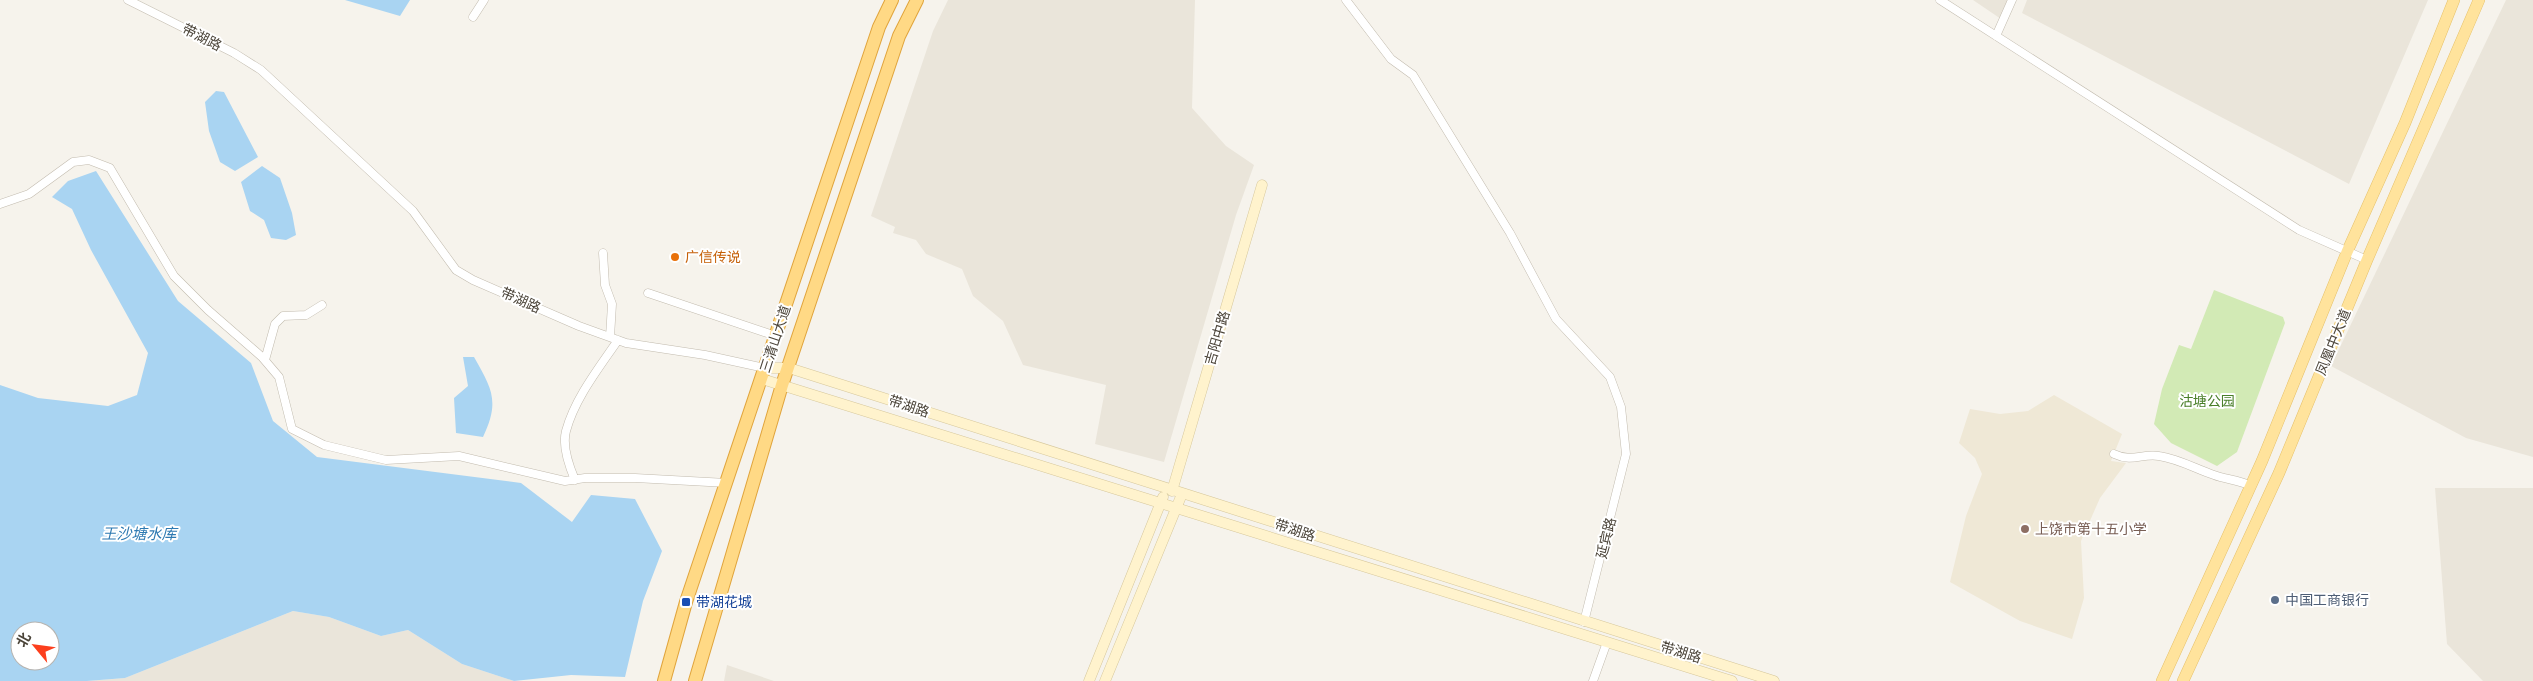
<svg xmlns="http://www.w3.org/2000/svg" width="2533" height="681" font-family="Quicksand,'Noto Sans SC',sans-serif">
<rect width="100%" height="100%" fill="#f6f3ec"/>
<path fill="#eae5da" d="M948 0H1195L1192 108 1226 146 1254 165 1236 215 1164 462 1095 444 1106 385 1023 365 1003 321 973 296 962 269 926 254 916 240 893 233 895 227 871 216 933 31Z
M1973 0H2013L2004 21Z
M2027 0H2428L2349 184 2022 13Z
M2506 0H2533V457L2466 438 2331 366Z
M2435 488H2533V681H2483L2447 644Z
M293 611 329 617 381 636 408 630 462 664 514 681H88L125 678Z
M727 665 774 681H724Z"/>
<path fill="#efe8d6" d="M2054 395 2122 434 2111 461 2126 463 2100 498 2081 541 2084 598 2072 639 2020 621 1950 582 1966 516 1982 474 1975 458 1959 443 1970 409 2000 414 2028 411Z"/>
<path fill="#d2eab5" d="M2214 290 2283 317 2285 323 2237 452 2217 466 2171 443 2154 424 2162 389 2179 345 2191 349Z"/>
<path fill="#a9d4f2" fill-rule="evenodd" d="M345 0H410L400 16Z
M216 91 224 92 258 157 235 171 220 162 209 131 205 102Z
M262 166 280 178 292 213 296 235 286 240 271 238 264 220 250 211 241 182Z
M96 171 178 301 251 363 273 421 317 457 521 483 572 522 591 495 635 499 662 551 643 601 625 677 571 675 514 681 462 664 408 630 381 636 329 617 293 611 125 678 87 681H0V385L38 398 108 406 137 395 148 353 91 250 72 209 52 197 68 181ZM20 631H50V661H20Z
M463 357H474C492 389 500 401 483 437L456 433 454 398 468 386Z"/>
<g fill="none" stroke-linecap="round" stroke-linejoin="round">
<g stroke="#c2bbae" stroke-width="9">
<path id="minor" d="M128 0 234 53 261 70 413 211 456 270 473 280 579 326 626 343 705 355 765 368
M1346 0 1391 59 1413 75 1510 233 1556 319 1610 377 1621 407 1626 454 1584 622
M1940 0 2299 230 2367 260
M473 17 484 0
M1996 36 2012 0
M0 204 29 194 73 162 89 160 110 168 174 276 208 310 262 357 279 377 292 429 324 445 386 460 459 456 565 481 585 478H635L727 483
M603 253 605 285 612 304 610 337
M648 293 776 336
M265 360 275 324 283 316 306 315 322 305
M2114 454C2133 463 2142 453 2159 456 2179 459 2196 469 2214 475 2227 480 2237 479 2251 486
M575 480C569 466 562 446 566 431 575 398 599 368 618 340
M1593 681 1607 642"/>
</g>
<g stroke="#d6c79b" stroke-width="11">
<path id="secondary" d="M765 368H789L1774 681
M762 379 1732 681
M1172 491 1262 185
M1089 681 1163 497
M1105 681 1182 494"/>
</g>
<g stroke="#e6c16a" stroke-width="12">
<path id="primary" d="M2162 681 2262 461 2347 252 2405 123 2454 0
M2183 681 2279 473 2367 260 2479 0"/>
</g>
<g stroke="#e0a43c" stroke-width="14">
<path id="trunk" d="M664 681 686 602 879 27 892 0
M695 681 782 385 899 36 917 0"/>
</g>
<use href="#minor" stroke="#fff" stroke-width="8"/>
<use href="#secondary" stroke="#fff3cd" stroke-width="10"/>
<use href="#primary" stroke="#ffe39c" stroke-width="11"/>
<use href="#trunk" stroke="#ffd985" stroke-width="12"/>
</g>
<circle fill="#e8710a" stroke="#fff" stroke-width="2" cx="675" cy="257" r="5"/>
<circle fill="#8d6e63" stroke="#fff" stroke-width="2" cx="2025" cy="529" r="5"/>
<circle fill="#5c6f8a" stroke="#fff" stroke-width="2" cx="2275" cy="600" r="5"/>
<rect fill="#1a4fb4" stroke="#fff" stroke-width="2" x="681" y="597" width="10" height="10" rx="2.5"/>
<g text-anchor="middle" dominant-baseline="central" stroke-width="4" stroke-linejoin="round" paint-order="stroke">
<g font-size="14" fill="#4b4439" stroke="#fff">
<text transform="translate(202 37) rotate(27)">带湖路</text>
<text transform="translate(521 300) rotate(24)">带湖路</text>
<text transform="translate(1217 338) rotate(-74)">吉阳中路</text>
<text transform="translate(775 339) rotate(-72)">三清山大道</text>
<text transform="translate(2333 342) rotate(-68)">凤凰中大道</text>
<text transform="translate(909 406) rotate(18)">带湖路</text>
<text transform="translate(1295 530) rotate(18)">带湖路</text>
<text transform="translate(1606 538) rotate(-76)">延宾路</text>
<text transform="translate(1681 652) rotate(17)">带湖路</text>
</g>
<g font-size="14" fill="#c56008" stroke="#fff" text-anchor="start">
<text x="685" y="257">广信传说</text>
</g>
<g font-size="14" fill="#4a7f2a" stroke="#fff">
<text x="2207" y="401">沽塘公园</text>
</g>
<g font-size="14" fill="#785e54" stroke="#fff" text-anchor="start">
<text x="2035" y="529">上饶市第十五小学</text>
</g>
<g font-size="14" fill="#4e5e75" stroke="#fff" text-anchor="start">
<text x="2285" y="600">中国工商银行</text>
</g>
<g font-size="14" fill="#164399" stroke="#fff" text-anchor="start">
<text x="696" y="602">带湖花城</text>
</g>
<g font-size="15" font-style="italic" fill="#2e7ab2" stroke="#fff">
<text x="139" y="533">王沙塘水库</text>
</g>
</g>
<g transform="translate(35 646) rotate(299)"><circle r="24" fill="#ffffff" stroke="#b7b4b0"/>
<path d="M0-4L9 19L0 12L-9 19Z" fill="#fc3f1d"/>
<text y="-8" font-size="14" font-weight="bold" text-anchor="middle" fill="#4b4439">北</text>
</g>
</svg>
